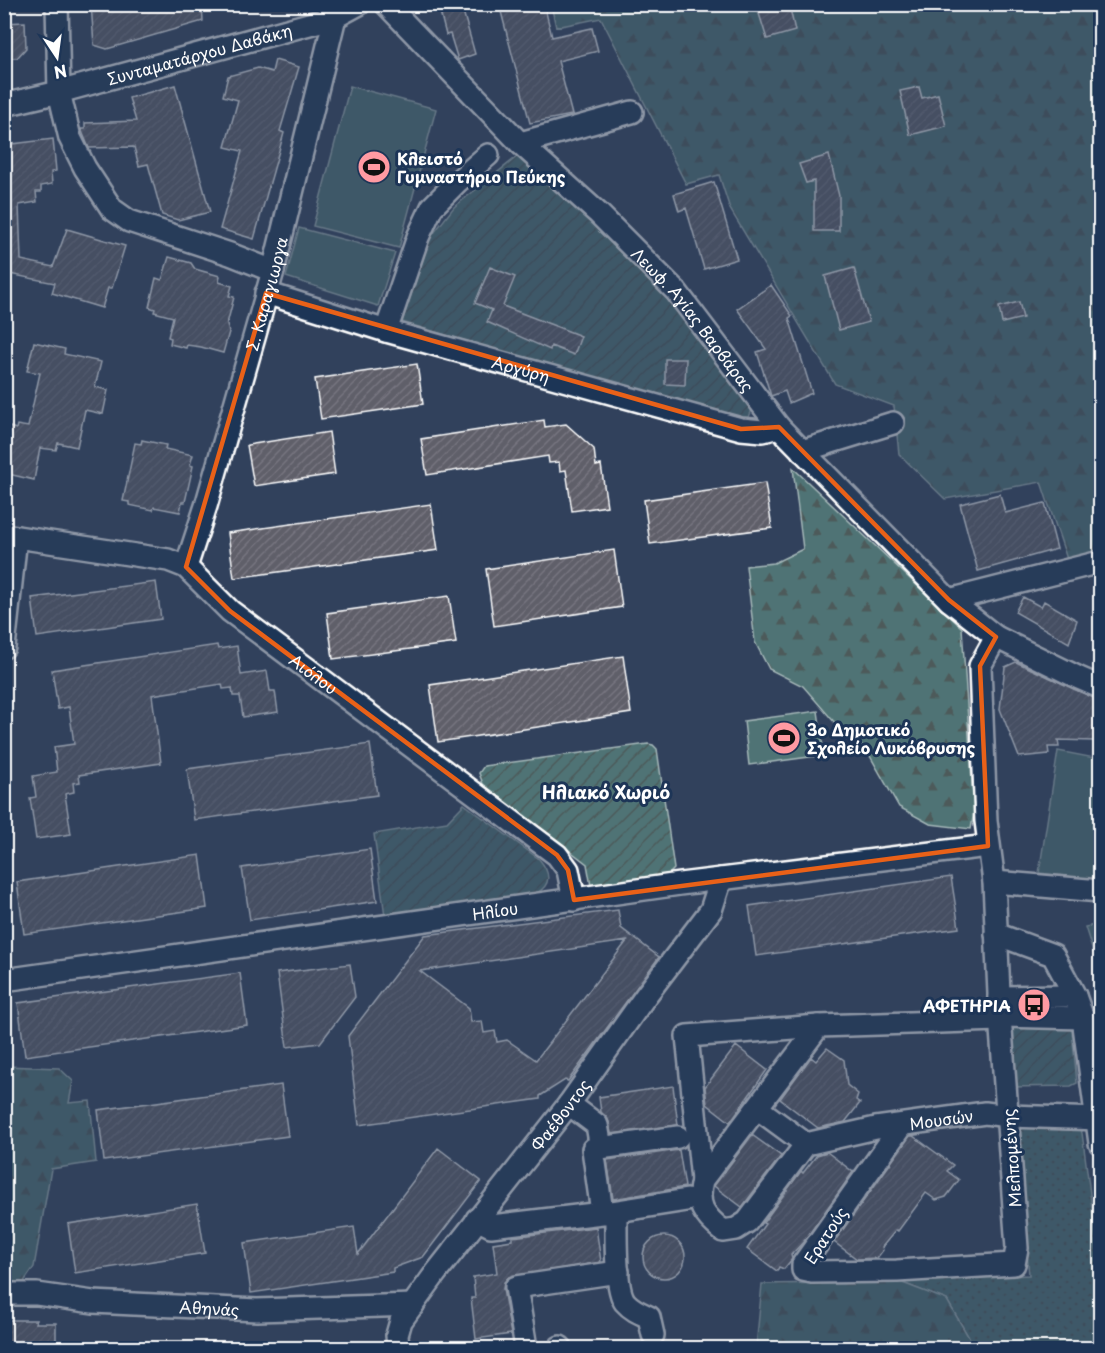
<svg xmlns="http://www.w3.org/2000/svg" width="1105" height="1353" font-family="'Playpen Sans',sans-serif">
<defs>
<pattern id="grass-dots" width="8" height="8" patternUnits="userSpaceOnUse" patternTransform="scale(1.5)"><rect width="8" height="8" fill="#4f7374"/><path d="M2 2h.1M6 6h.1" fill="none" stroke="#4d5a5a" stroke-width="1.8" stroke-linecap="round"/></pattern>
<pattern id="forest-firs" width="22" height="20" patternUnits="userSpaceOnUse" patternTransform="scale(1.5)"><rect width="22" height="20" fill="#4f7374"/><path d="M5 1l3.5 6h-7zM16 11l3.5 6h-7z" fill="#4d5a5a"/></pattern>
<pattern id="garden-furrows" width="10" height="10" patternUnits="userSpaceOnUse" patternTransform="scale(1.5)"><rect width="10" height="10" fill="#4f7374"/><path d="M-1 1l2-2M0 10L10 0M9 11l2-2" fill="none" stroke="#4d5a5a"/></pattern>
<pattern id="building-hatch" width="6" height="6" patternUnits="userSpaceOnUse" patternTransform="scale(1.5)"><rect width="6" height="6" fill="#5f5e69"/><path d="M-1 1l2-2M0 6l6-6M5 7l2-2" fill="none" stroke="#777680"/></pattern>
</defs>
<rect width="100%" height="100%" fill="#31415c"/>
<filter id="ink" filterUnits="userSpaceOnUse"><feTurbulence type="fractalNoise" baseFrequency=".0167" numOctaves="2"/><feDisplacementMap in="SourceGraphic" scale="12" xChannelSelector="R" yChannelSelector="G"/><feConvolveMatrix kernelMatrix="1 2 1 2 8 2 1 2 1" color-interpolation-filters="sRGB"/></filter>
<g filter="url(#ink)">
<path fill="url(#grass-dots)" stroke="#a7b9ba" stroke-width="1.5" d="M1016 1124 1078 1128 1082 1133 1100 1269V1348H982L972 1343 947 1300 900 1282 1029 1275Z"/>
<path fill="url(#forest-firs)" stroke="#a7b9ba" stroke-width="1.5" d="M551 5H1100V554L1068 562 1041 482 945 499 899 454 894 406 835 384 730 209 719 175 686 184 601 18 556 27Z
M793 468 962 628 974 812 971 829 930 824 899 807 866 749 836 724 803 686 769 669 755 642 746 566 774 563 803 549Z
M4 1066 59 1068 73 1081 69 1103 90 1101 96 1162 51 1169 34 1267 17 1292H5Z
M900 1282 947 1300 972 1343 982 1348H756L762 1284Z"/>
<path fill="url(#garden-furrows)" stroke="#a7b9ba" stroke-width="1.5" d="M518 156 671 295 750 400 752 410 749 417 737 421 402 322 430 238 454 207Z
M648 744 653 745 657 749 674 869 669 874 591 886 587 864 483 784 479 773 484 766Z
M464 804 539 859C550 872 553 885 535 894L385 916 374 834 447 822Z
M1009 1024 1069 1027 1072 1031 1077 1083 1071 1086 1010 1087Z"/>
<path fill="#4f7374" stroke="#a7b9ba" stroke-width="1.5" d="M350 86 436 109 399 248 313 226Z
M299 228 395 253 378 306 286 277Z
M818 711 824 755 749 765 744 721Z
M1058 751 1100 759V872L1098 885 1074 881V877L1039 873Z
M1100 924V974L1085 927Z"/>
<path fill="url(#building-hatch)" stroke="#fff" stroke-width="1.5" fill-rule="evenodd" d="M91 4H202L203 21 107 49 94 45Z
M438 4H461L475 54 458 60 450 34 446 35Z
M499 4H544L552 37 592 28 598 51 558 61 572 115 530 123Z
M756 4H789L795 31 767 39Z
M25 22 26 48 17 58H4V23Z
M275 60 299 67 280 131 284 133 254 239 220 229 242 151 225 147 238 100 223 96 228 76 258 68 272 72Z
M175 85 210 212 178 220 162 215 148 164 139 166 134 147 89 148 81 129H85V123L136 121 129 98Z
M919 87 922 98 938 94 946 126 910 135 900 91Z
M53 139 56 171 51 172 52 184 41 186V192H36L37 202 19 205 21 260 53 267 67 229 125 246 112 288H108L102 308 52 293 55 283 4 273V145Z
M829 155 839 196V231H814V181L806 183 799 164Z
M714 182 737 259 704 269 686 208 679 211 674 194Z
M169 257 191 263 195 269 220 276 219 282 232 286 229 296 234 297 227 324 229 332 223 353 201 347 187 345 186 348 170 344 171 338 168 337 173 317 154 312 155 309 149 307 156 278 162 280Z
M490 267 515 277 503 306 581 336 574 355 551 346 550 350 487 322 492 310 475 303Z
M854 268 869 322 839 330 825 276Z
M771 285 792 316 789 318 812 393 789 403 785 391 771 396 757 352 766 349 737 309Z
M1019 302 1023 318 1002 323 999 307Z
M34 342 65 349 64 354 101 362 95 387 108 390 103 414 85 410 77 447 58 443 56 450 40 448 34 480 4 473V437L8 438 10 427 16 429 17 425 28 427 40 373 27 371Z
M665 359H686L685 385 665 384Z
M417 364 423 404 321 419 315 379Z
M544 420 545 427 566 424 594 449 596 466 601 465 607 506 572 511 566 470 560 471 559 462 549 463 548 456 427 475 421 439Z
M329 432 335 474 254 486 247 445Z
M142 440 166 445 165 449 193 455 190 465 193 466 185 502H182L180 512 154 507 153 510 129 505V502L123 501 135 443 141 444Z
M765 483 772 528 650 544 644 500Z
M1000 494 1005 513 1045 503 1057 549 978 571 960 504Z
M431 504 438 550 234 578 228 533Z
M614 550 622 607 494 626 486 569Z
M156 582 161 619 37 637 32 598Z
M449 596 456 643 333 659 327 613Z
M1023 597 1041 607 1044 601 1077 620 1069 643 1015 612Z
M217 645 218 649 237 646 241 675 267 671 270 691H275L278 712 243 717 240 696H233L232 688 223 689 222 684 152 695 161 763 79 775 80 782 73 783 74 792 65 794 71 834 36 839 30 798 36 797 33 776 57 772 54 747 74 744 69 707 58 709 52 670Z
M623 656 631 713 438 742 430 685Z
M1016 662 1094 698V741L1058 740 1059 747H1048L1049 754 1019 757 1000 709 1005 667Z
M370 744 377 795 194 820 187 769Z
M370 849 377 901 250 920 242 868Z
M200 855 207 908 24 934 17 882Z
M951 877 959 928 756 956 749 906Z
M618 910 621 928 659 957 568 1081 565 1080 540 1096V1099L359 1125 348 1036 425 935ZM627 941 536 1060 507 1040 497 1042 495 1031 484 1033 482 1021 471 1022 469 1008 420 971Z
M350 964 355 997 320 1043 287 1047 277 973Z
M240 973 247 1025 25 1056 18 1003Z
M736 1046 767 1070 730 1122 707 1104 705 1087Z
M827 1048 844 1060 847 1085 858 1094 856 1100 860 1103 845 1122 818 1128 780 1099 811 1057 816 1061Z
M281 1085 288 1136 104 1161 98 1110Z
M673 1086 678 1125 611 1134 609 1122 601 1112 599 1097Z
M752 1135 781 1156 742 1207 714 1186Z
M910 1136H913L953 1165 947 1171 959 1180 946 1197 936 1200 926 1193 898 1231 896 1230 882 1247 883 1250 877 1258 857 1259 834 1242Z
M438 1148 481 1181 423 1257 393 1268V1272L251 1293 244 1243 354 1227 358 1254Z
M679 1150 685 1187 613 1199 607 1160Z
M827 1152 853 1172 805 1240 791 1255 792 1259 784 1269 779 1267 777 1271 747 1249 765 1224 763 1223 801 1171 803 1173 817 1155Z
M197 1204 205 1253 75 1273 68 1224Z
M596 1227 601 1262 509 1277 504 1282 503 1289 511 1334 476 1339 471 1298H475L473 1277 497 1273 493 1243 512 1240V1237Z
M643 1257a21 21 0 1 1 42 0a21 21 0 1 1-42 0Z
M4 1320H36L35 1323H56V1348H4Z"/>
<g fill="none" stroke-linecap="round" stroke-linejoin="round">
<g stroke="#fff" stroke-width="26">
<g id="minor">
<path d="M57 4 59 92 70 138 85 168 112 209 129 221 230 254 273 271"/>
<path id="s1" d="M386 4 520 143 599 214 676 291 779 427 949 600 996 637 1079 678 1100 687"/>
<path id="s2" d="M4 105 59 92 335 17 359 4"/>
<path d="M520 143 632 112"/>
<path id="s3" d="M266 293 386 331 741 429 763 431 779 427"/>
<path d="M386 331 418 237 432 207 457 182 488 155"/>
<path d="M802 451 893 423"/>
<path id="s4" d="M4 535 168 560 186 567 230 611 557 855 568 870 574 900"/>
<path id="s5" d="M186 567 206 506 273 271 335 17"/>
<path d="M949 600 1100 562"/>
<path d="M4 647 16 537"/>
<path d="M994 882 1100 891"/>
<path d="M996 934 1053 955 1075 996 1083 1018 1100 1143"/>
<path id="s6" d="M4 980 680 884 988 846"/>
<path d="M999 997 1075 996"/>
<path d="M1000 1016 1083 1018"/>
<path id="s7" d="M1000 1020 819 1026 702 1180C696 1205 703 1215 723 1231L736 1229 747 1222 806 1144 876 1128 985 1113 1008 1116 1100 1119"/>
<path d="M569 1104 597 1125 601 1148"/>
<path d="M757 1108 806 1144"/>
<path d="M902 1125 803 1264V1270L812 1272 897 1271 1014 1264 1017 1248 1000 1016 994 882 986 821 980 666 996 637"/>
<path d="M702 1180 687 1036 819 1026"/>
<path d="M602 1212 593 1149 678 1137"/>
<path d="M611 1212 687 1200"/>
<path d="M477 1219 491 1226 611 1212 616 1218C616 1236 615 1289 625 1302 632 1310 640 1313 649 1317L653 1335"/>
<path id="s8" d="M4 1294H37L93 1302 257 1310 413 1305"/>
<path d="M560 1347 561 1348"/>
<path id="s9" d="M398 1348 397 1335 401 1321 435 1274 569 1104 647 994 711 910 721 879"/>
<path d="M526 1348 516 1287 618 1272"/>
</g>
</g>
<use href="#minor" stroke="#1d3557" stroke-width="21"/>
</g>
</g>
<path d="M0 0H1105V1353H0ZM266 293 741 429 779 427 949 600 996 637 980 666 988 846 574 900 568 870 557 855 230 611 186 567Z" fill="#31415c" fill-opacity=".55" fill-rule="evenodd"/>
<path fill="none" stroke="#e96118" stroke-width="4.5" stroke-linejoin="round" d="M266 293 741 429 779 427 949 600 996 637 980 666 988 846 574 900 568 870 557 855 230 611 186 567Z"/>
<defs>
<g id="stadium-disc" transform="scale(1.725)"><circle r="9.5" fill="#ff9aa2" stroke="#1d3557"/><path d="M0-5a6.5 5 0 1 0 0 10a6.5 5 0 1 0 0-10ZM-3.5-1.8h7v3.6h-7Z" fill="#111"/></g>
<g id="bus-disc" transform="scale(1.725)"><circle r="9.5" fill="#ff9aa2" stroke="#1d3557"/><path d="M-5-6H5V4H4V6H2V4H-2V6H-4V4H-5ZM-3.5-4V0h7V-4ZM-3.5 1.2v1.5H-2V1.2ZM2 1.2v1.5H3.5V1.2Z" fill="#111"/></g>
</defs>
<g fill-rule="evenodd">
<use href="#stadium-disc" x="374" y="167"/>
<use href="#stadium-disc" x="784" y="738"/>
<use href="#bus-disc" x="1034" y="1005"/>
</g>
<g text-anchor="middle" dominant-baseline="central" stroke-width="6" stroke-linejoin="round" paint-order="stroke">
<g font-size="16" fill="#fff" stroke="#1d3557">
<text stroke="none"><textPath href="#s2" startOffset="202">Συνταματάρχου Δαβάκη</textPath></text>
<text stroke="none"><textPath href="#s5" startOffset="285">Σ. Καραγιωργα</textPath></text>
<text stroke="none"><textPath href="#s1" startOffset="441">Λεωφ. Αγίας Βαρβάρας</textPath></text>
<text stroke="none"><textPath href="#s3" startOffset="266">Αργύρη</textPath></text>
<text stroke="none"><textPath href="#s4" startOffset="352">Αιόλου</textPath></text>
<text stroke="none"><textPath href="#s6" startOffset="496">Ηλίου</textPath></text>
<text stroke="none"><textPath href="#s9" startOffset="288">Φαέθοντος</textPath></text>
<text stroke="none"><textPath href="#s7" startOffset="696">Μουσών</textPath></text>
<text transform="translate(1011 1158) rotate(-94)">Μελπομένης</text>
<text transform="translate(825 1235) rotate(-57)">Ερατούς</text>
<text stroke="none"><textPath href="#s8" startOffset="206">Αθηνάς</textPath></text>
</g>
<g font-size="16" font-weight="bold" fill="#fff" stroke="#1d3557" text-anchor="start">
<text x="397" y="158">Κλειστό<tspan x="397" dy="18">Γυμναστήριο Πεύκης</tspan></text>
<text x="807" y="729">3ο Δημοτικό<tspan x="807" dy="18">Σχολείο Λυκόβρυσης</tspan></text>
<text x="1011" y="1005" text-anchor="end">ΑΦΕΤΗΡΙΑ</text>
</g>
<g font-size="18" font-weight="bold" fill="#fff" stroke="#1d3557">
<text x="606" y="791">Ηλιακό Χωριό</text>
</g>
</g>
<rect width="1105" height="1353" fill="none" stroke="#1d3557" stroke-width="24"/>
<rect x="12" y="12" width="1081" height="1329" fill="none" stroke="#fff" stroke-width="2" filter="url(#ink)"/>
<g transform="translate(57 57) rotate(167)" stroke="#1d3557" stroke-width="4.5" paint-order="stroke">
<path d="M0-4.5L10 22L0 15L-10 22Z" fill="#ffffff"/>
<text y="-9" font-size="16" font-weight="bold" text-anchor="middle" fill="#ffffff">N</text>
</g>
</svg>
